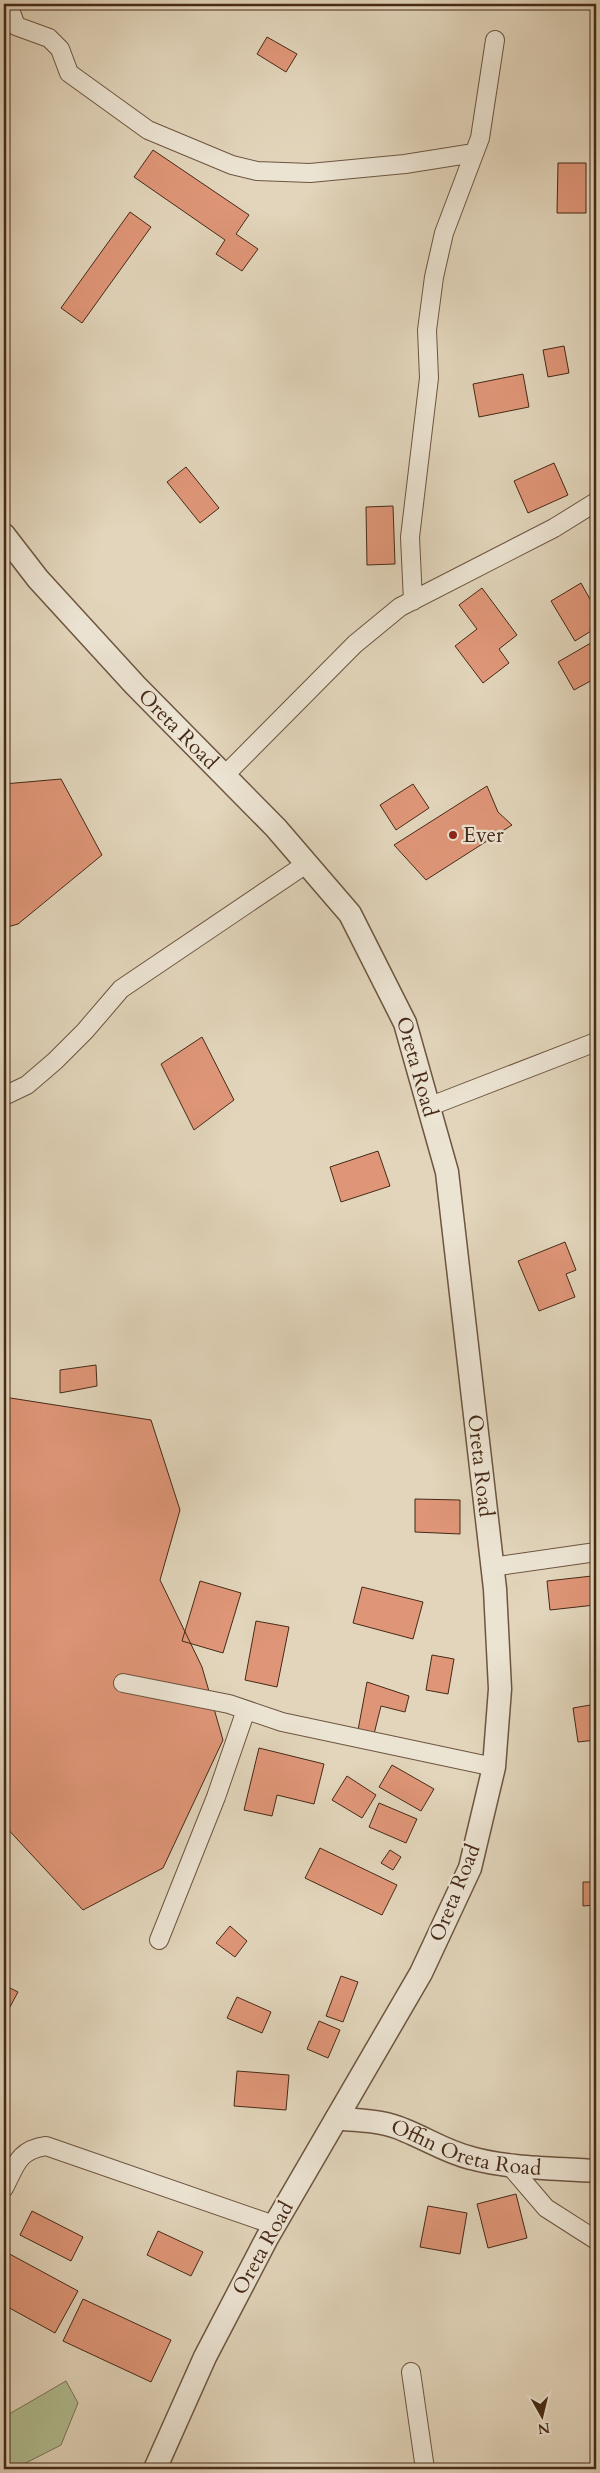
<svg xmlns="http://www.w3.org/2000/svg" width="600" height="2473" font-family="Cardo,serif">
<rect width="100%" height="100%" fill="#e2d5bb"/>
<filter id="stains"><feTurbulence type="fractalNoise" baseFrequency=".004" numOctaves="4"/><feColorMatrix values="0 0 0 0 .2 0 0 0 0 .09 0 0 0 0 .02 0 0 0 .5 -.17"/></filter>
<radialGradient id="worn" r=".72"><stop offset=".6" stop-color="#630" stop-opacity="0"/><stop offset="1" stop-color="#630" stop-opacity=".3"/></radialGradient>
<path fill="#b1be92" stroke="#7c7454" d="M66 2381 78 2403 61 2445 14 2469H4V2417Z"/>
<path fill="#df9678" stroke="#462a17" d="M267 37 297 54 286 72 257 54Z
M153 150 249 215 236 234 258 249 242 271 216 254 225 240 134 177Z
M558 163H586V213H557Z
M130 212 151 227 82 323 61 308Z
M564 346 569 373 548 377 543 350Z
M523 374 529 407 479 417 473 384Z
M554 463 568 495 528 513 514 481Z
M186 467 219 508 200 523 167 482Z
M393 506 395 564 367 565 366 507Z
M581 583 596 610V628L575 641 551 601Z
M482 588 517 635 499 649 509 663 483 683 455 646 477 629 459 605Z
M596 640V678L574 690 558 662Z
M61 779 102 855 18 924 4 928V784Z
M413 784 429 808 396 830 380 805Z
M487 786 498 812 512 825 426 880 394 845Z
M202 1037 234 1100 194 1130 161 1064Z
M378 1151 390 1186 341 1202 330 1167Z
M565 1242 576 1270 566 1274 575 1297 539 1311 518 1261Z
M96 1365 97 1386 60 1393V1370Z
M4 1397 151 1420 180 1510 160 1580 202 1667 223 1740 163 1868 83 1910 4 1825Z
M415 1499 460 1500V1534L415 1532Z
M592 1576 595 1605 550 1610 547 1581Z
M200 1581 241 1593 223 1653 182 1641Z
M362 1587 423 1602 413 1639 353 1623Z
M256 1621 289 1627 277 1687 245 1680Z
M432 1655 454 1659 448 1694 426 1690Z
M367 1682 409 1696 405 1712 381 1706 374 1734 358 1730Z
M596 1704V1740L578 1742 573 1708Z
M259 1748 324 1764 314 1804 277 1795 272 1816 244 1810Z
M392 1765 434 1789 421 1811 379 1787Z
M347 1776 376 1795 362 1818 332 1800Z
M379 1803 417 1819 406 1843 369 1827Z
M320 1848 397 1885 382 1915 305 1878Z
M390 1850 401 1857 393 1870 381 1863Z
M583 1882H596V1905L583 1906Z
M230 1926 247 1941 235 1957 216 1943Z
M341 1976 358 1982 343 2022 326 2016Z
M4 1985 18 1992 4 2018Z
M237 1997 271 2012 262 2033 227 2018Z
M319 2021 340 2030 328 2058 307 2049Z
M237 2071 289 2075 286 2110 234 2106Z
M516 2194 527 2238 488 2248 477 2204Z
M428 2206 467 2213 460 2254 420 2247Z
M32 2211 83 2237 71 2261 20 2235Z
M158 2231 203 2252 191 2276 147 2255Z
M4 2251 78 2291 55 2333 4 2305Z
M83 2299 171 2340 151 2382 63 2341Z"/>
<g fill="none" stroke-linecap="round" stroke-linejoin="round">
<g stroke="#6d5540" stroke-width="20">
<path id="minor" d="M8 4 16 26 49 38 60 49 69 73 148 130 232 165 257 171 310 173 405 164 474 153
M413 601 410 537 429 378 427 330 434 277 444 233 480 138 495 40
M224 776 355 644 400 607 554 528 596 502
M4 1096 27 1085 55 1061 85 1031 121 989 306 864
M428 1107 596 1042
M492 1567 596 1552
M123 1683 229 1704 282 1722 494 1767
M159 1940 216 1797 246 1710
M510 2166 546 2208 596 2240
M4 2188C16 2165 18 2150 46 2146L274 2225
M411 2372 425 2469"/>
</g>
<g stroke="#6d5540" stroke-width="25">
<g id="tertiary">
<path id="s1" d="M4 535 38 579 135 685 276 828 350 914 405 1023 447 1172 495 1589 500 1689 494 1767 470 1868 421 1973 267 2238 205 2357 155 2469"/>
<path id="s2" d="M337 2118C359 2121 383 2120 404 2130 427 2139 446 2152 471 2158 511 2169 555 2168 596 2171"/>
</g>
</g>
<use href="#minor" stroke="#ece4d3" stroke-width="18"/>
<use href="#tertiary" stroke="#ece4d3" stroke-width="22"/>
</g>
<circle fill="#8f2418" stroke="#ece4d3" stroke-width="2" cx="453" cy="835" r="5"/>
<g text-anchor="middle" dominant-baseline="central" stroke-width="4.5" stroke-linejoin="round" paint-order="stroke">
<g font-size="21" fill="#462a17" stroke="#ece4d3">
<text stroke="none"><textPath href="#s1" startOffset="261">Oreta Road</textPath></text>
<text stroke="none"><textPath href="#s1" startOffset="681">Oreta Road</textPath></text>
<text stroke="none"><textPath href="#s1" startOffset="1086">Oreta Road</textPath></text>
<text transform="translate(455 1893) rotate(-68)">Oreta Road</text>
<text stroke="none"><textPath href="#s2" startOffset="134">Offin Oreta Road</textPath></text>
<text transform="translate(263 2248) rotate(-61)">Oreta Road</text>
</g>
<g font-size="21" fill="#462a17" stroke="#ece4d3" text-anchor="start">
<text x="463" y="835">Ever</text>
</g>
</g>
<rect width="600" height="2473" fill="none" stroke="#e2d5bb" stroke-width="20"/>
<rect x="5" y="5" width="590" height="2463" fill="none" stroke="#462a17" stroke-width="2.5"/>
<rect x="10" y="10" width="580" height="2453" fill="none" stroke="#462a17"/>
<g transform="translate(542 2416) rotate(172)" stroke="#ece4d3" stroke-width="4" paint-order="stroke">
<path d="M0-4L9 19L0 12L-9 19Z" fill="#462a17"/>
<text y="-8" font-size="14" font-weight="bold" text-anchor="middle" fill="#462a17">N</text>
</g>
<rect width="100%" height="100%" filter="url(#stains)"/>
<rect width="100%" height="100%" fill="url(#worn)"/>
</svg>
